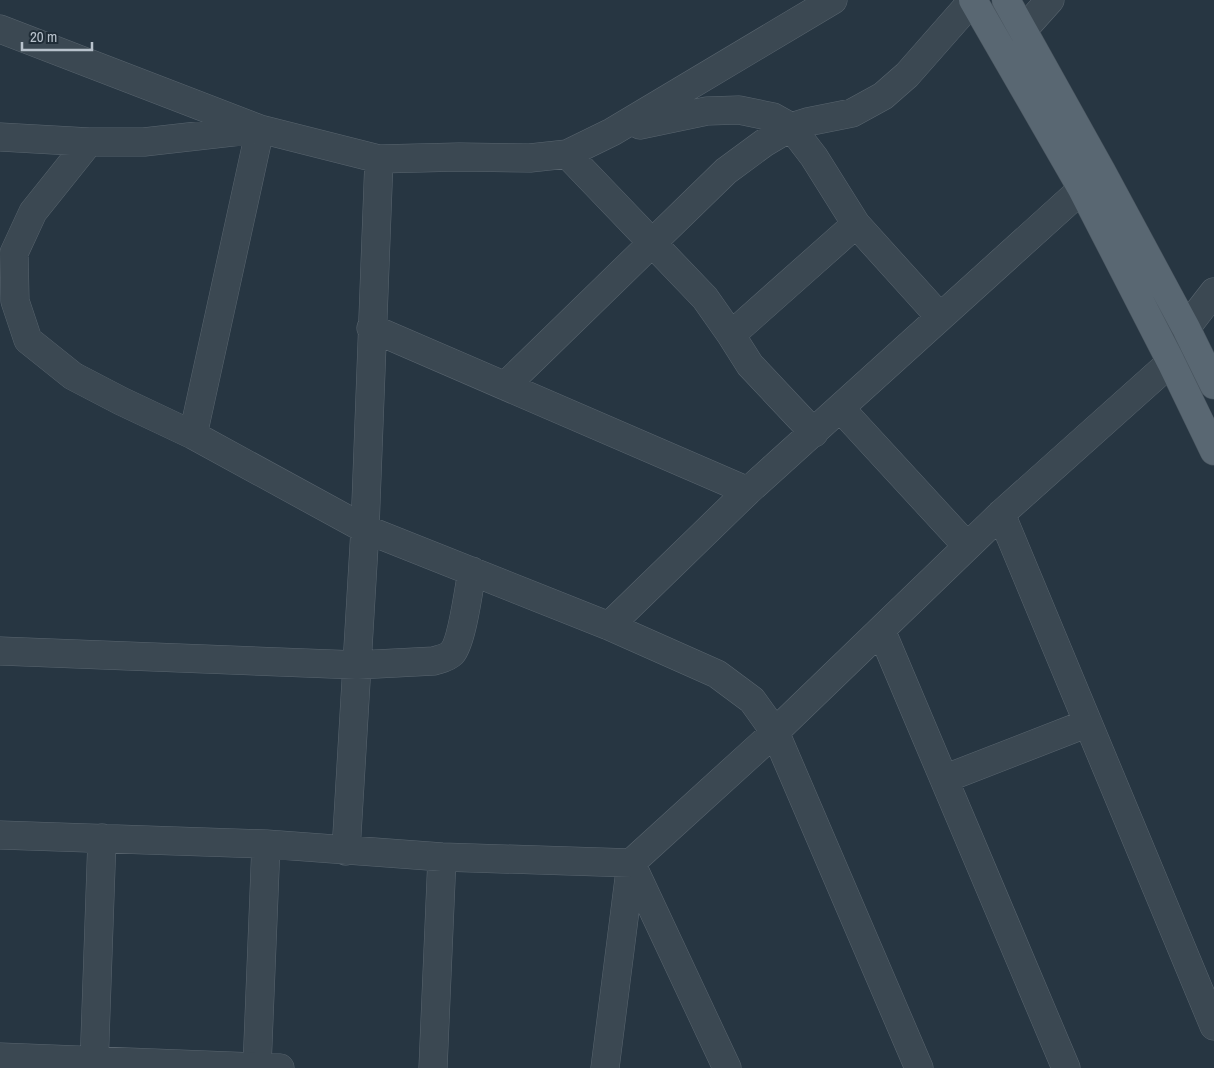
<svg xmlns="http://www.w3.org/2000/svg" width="1214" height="1068" font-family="'Archivo Narrow',sans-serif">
<rect width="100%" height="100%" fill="#273642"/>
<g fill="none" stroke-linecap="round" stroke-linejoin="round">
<g stroke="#59656f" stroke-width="29">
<path id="minor" d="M0 29 260 129 193 435
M1024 29 1050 0
M640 125 707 111 739 110 773 117 791 127 814 157 856 224 940 317
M0 137 89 142H144L260 129 379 159 459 157 530 158 567 154 612 132 833 0
M89 142 33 212 14 253 15 301 28 340 73 376 121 401 193 435 365 529 609 626 717 674 752 700 775 732 919 1068
M567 154 705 298 731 335 750 365 814 433
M371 328 748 491
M1186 328 1214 292
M731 335 856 224
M505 386 726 171 764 143 791 127 807 122 852 113 883 96 907 75 973 0
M841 409 967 546
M1001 514 1214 1026
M609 626 748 491 1082 189
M881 630 1066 1068
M0 651 357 665 434 661C440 659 447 658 452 653 462 642 469 588 472 571
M944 779 1088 723
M0 835 266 844 442 857 631 863 605 1068
M346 851 365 529 379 159
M0 1057 280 1068
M94 1068 102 838
M257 1068 266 844
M433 1068 442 857
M727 1068 631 863 775 732 1001 514 1171 362"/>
</g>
<g stroke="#45515b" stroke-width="29">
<path id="major" d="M973 0 1082 189 1171 362 1214 451
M1006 0 1102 172 1186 328 1214 385"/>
</g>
<use href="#minor" stroke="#3b4852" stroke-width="28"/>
<use href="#major" stroke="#596772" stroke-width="28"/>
</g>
<path d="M22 42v8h70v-8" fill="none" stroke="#b8c2cc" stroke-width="2.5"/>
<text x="30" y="42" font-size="15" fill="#b8c2cc" stroke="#202d37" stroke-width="4" paint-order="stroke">20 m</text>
</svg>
